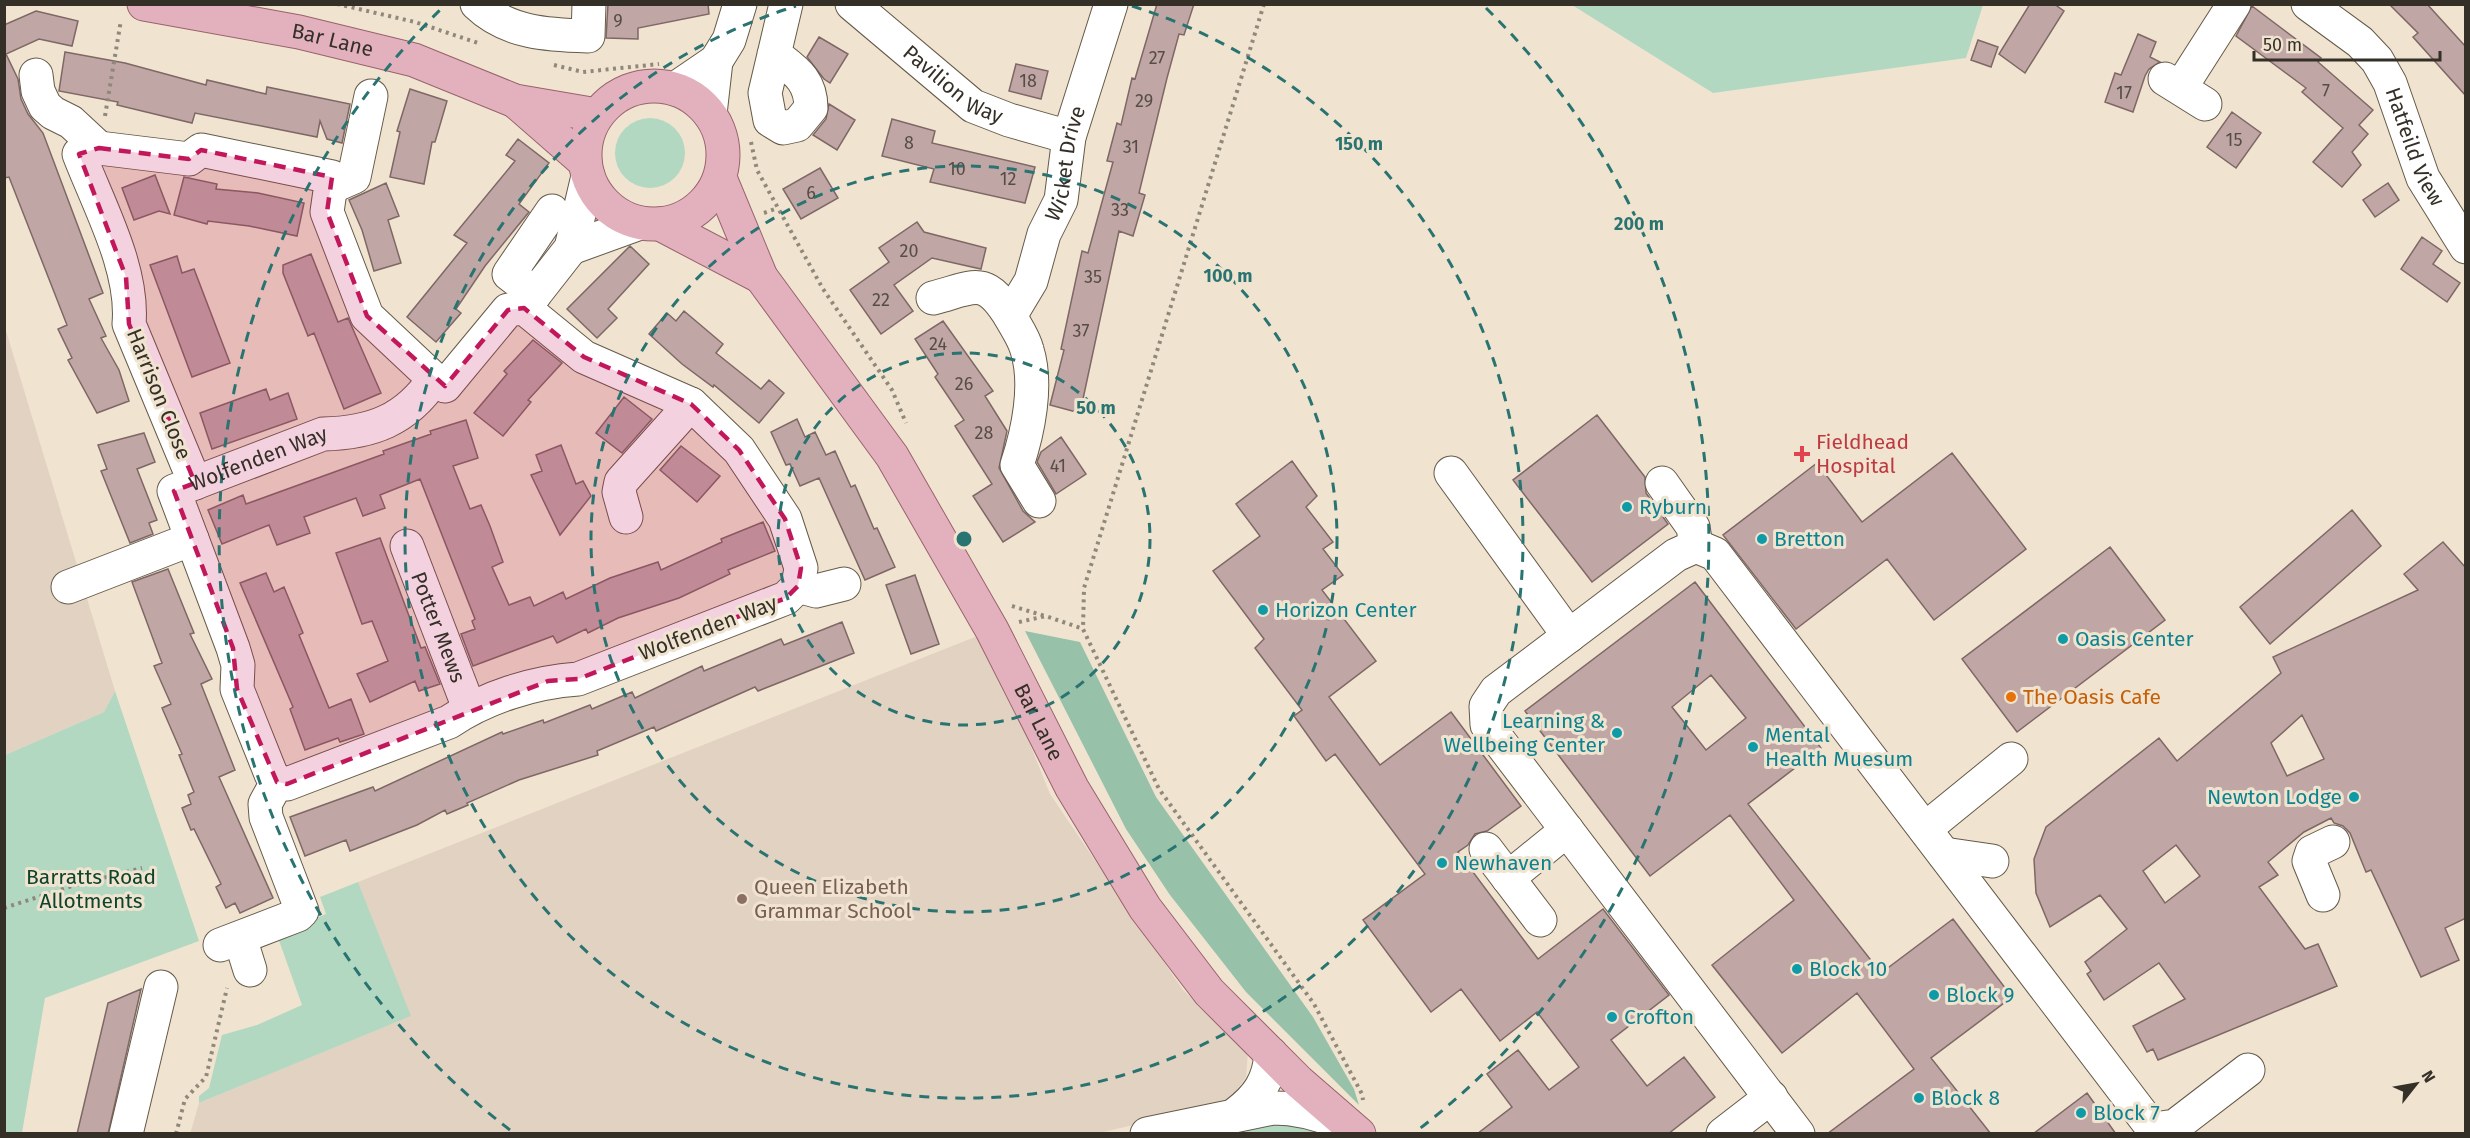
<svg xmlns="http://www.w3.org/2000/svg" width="2470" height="1138" font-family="'Fira Sans',sans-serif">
<rect width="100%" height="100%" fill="#f0e4d0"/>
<path fill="#e2d2c1" d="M4 324 115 691 104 712 5 755Z
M985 633 1050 794 1183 990 1248 1052 1246 1077 1228 1103 1099 1133 190 1134 199 1103 410 1016 358 882Z"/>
<path fill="#b3d8c2" d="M1572 5H1983L1966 58 1713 93Z
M615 153a35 35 0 1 1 70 0a35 35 0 1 1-70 0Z
M115 691 199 941 45 998 22 1133H5V755L104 712Z
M358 882 411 1016 199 1103V1096L209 1088 222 1035 257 1025 302 1005 277 935 326 914 320 897Z
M1272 1119 1318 1133 1191 1134Z"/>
<path fill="#97c1a9" d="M1025 631 1080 642 1156 797 1313 1017 1354 1089 1359 1105 1246 992 1170 895 1126 829Z"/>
<path fill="#c0a7a5" stroke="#7e6765" stroke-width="1.5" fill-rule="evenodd" d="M608 4H708L709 14 638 28V39L606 38Z
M1157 4H1194L1184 35 1179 34 1167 78 1139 193 1145 195 1133 236 1119 231 1080 413 1050 405 1064 350 1061 349 1082 251 1088 253 1113 162 1107 161 1117 123 1121 125 1132 78 1135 79Z
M2030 4H2054L2064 11 2025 73 1999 54Z
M2389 4H2427L2466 47V96L2413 37 2418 33Z
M2252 6 2321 58 2318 62 2373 110 2359 125 2368 134 2352 152 2361 165 2342 187 2313 162 2343 128 2302 92 2306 88 2236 36Z
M36 11 78 21 72 46 39 39 6 54 18 79 21 99 28 114 43 133 103 293 89 299 106 336 101 338 119 370 129 401 97 413 68 360 72 358 58 329 67 325 9 177 4 178V25Z
M2138 34 2156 42 2150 57 2160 62 2149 69 2145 76 2133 112 2105 102 2115 73 2121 75Z
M819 37 848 54 830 83 824 79 807 57Z
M1978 40 1998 47 1991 67 1971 60Z
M65 52 125 63 206 85 207 80 266 94 267 87 350 104 342 143 327 139 320 121 317 137 195 113 192 123 117 105 118 102 59 91Z
M1016 64 1048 71 1041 99 1009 91Z
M410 89 447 101 435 142H432L424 184 390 177 400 132 397 131Z
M829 104 855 120 837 150 813 135 826 119Z
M2232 112 2261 133 2236 168 2207 147Z
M892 119 935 131 932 143 1035 167 1025 203 930 182 934 169 882 156Z
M518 139 549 163 519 204 529 212 485 266 456 309 461 313 436 342 407 317 467 243 454 235 515 161 506 155Z
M820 168 838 198 801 219 783 189Z
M155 175 170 214 159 211 134 220 122 188Z
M184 177 217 184 216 189 258 193 304 203 297 236 249 226 208 221 207 224 174 215Z
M386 183 399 216 388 220 401 263 374 271 362 230 349 200Z
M2388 183 2399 200 2375 217 2363 200Z
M917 222 924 232 986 248 981 269 932 258 894 285 913 311 881 334 850 290 889 262 879 248Z
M2422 237 2442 251 2433 264 2460 283 2447 302 2401 269Z
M630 246 649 264 608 309 617 318 597 338 567 309Z
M311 254 338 322 348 318 381 393 344 409 314 333 308 336 283 273V265Z
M177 256 182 273 194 269 230 363 192 377 150 265Z
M684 311 723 344 716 353 761 389 769 380 784 393 759 423 714 385 713 387 682 364 649 334 667 313 676 321Z
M943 321 993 391 985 396 1007 431 999 468 1023 511 1035 522 1003 542 973 496 992 484 955 426 964 420 935 377 938 374 915 339Z
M533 340 562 363 528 400 531 402 503 436 474 413 507 374 504 371Z
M266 389 270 400 288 393 297 419 212 449 200 413Z
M624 397 652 419 622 453 596 433Z
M1597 415 1645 477 1646 493 1668 524 1592 582 1513 480Z
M797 419 805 437 815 432 826 455 835 451 851 487 855 485 874 529 877 528 895 567 865 580 819 478 800 486 790 464 786 465 771 432Z
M466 420 478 458 453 466 470 509 481 505 490 526 503 562 492 567 509 605 530 597 534 606 563 592 566 599 610 578 658 562 661 570 722 542 721 539 763 522 775 551 728 570 730 574 679 598 618 618 588 633 586 629 557 643 553 636 473 666 461 634 475 629 472 621 475 619 420 479 380 495 385 508 363 516 356 498 304 517 310 533 277 545 269 525 222 544 208 510 243 495 246 504 384 454 383 451 431 434 430 431Z
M144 433 155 462 137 469 157 520 149 523 153 534 130 543 101 471 107 469 98 445Z
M1061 437 1086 474 1056 494 1037 462 1041 452Z
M561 445 576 484 583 481 591 496 560 535 531 475 542 471 536 455Z
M681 446 720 476 697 502 660 470Z
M1952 453 2026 549 1934 620 1887 559 1796 629 1723 535 1817 463 1862 522Z
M1292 461 1317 496 1306 507 1333 542 1323 549 1343 575 1322 590 1376 661 1329 697 1380 765 1451 712 1521 806 1487 831 1475 834 1468 845 1458 852 1538 959 1603 909 1669 995 1611 1040 1647 1086 1684 1057 1715 1097 1668 1134H1477L1512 1107 1487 1074 1518 1050 1549 1090 1579 1067 1537 1012 1500 1041 1461 989 1431 1012 1363 920 1425 874 1335 754 1326 761 1294 716 1302 710 1255 648 1264 639 1213 571 1260 536 1236 504Z
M2352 510 2381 546 2270 644 2240 607Z
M380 538 421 648 425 647 440 684 419 691 415 681 370 702 357 674 388 661 372 621 362 624 336 553Z
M2443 542 2466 568V918L2445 928 2459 960 2421 977 2371 870 2366 872 2350 833 2343 826 2334 823 2331 818 2304 832 2268 862 2278 875 2259 887 2305 949 2318 944 2337 986 2158 1060 2153 1049 2147 1052 2133 1026 2185 999 2159 963 2104 1000 2087 974 2091 971 2085 962 2127 929 2100 895 2050 927 2036 893 2034 859 2046 827 2159 738 2177 761 2281 673 2273 657 2418 590 2404 574ZM2302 715 2324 759 2287 776 2271 743ZM2176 845 2200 876 2165 903 2143 871Z
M2110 547 2165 620 2017 732 1962 659Z
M168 569 194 633 190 634 212 679 201 684 235 770 219 777 273 898 240 913 235 903 226 908 216 887 221 884 194 829 191 830 182 808 191 804 188 795 194 792 179 755 182 754 162 708 171 704 154 666 162 663 132 582Z
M266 573 274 592 284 587 303 633 299 635 329 708 351 699 364 734 340 742 338 738 305 750 290 709 293 707 240 583Z
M915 575 939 644 911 654 886 585Z
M1695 582 1821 748 1748 804 1881 973 1953 919 2012 997 1931 1058 1991 1134H1827L1914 1069 1857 993 1782 1053 1712 965 1794 900 1730 815 1650 876 1525 711ZM1711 675 1746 718 1706 750 1672 707Z
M842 622 854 653 758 691 755 687 656 731 654 727 597 751 598 755 519 780 467 803 468 805 447 814 445 810 417 825 350 851 346 840 305 856 290 817 373 787 375 791 502 732 503 734 543 720 544 723 590 705 592 709 632 692 635 698 702 666 704 671 781 639 784 645Z
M141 989 108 1134H77L108 1003Z
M2087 1093 2116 1134H2033Z"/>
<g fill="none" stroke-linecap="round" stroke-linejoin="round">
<g stroke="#655a49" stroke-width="35">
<g id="minor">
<path d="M477 4C507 33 548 35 588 36L589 4"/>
<path id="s1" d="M852 4 973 106 1009 120 1069 137"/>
<path id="s2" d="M2308 4 2360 42 2377 60 2390 83 2423 178 2466 247"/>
<path d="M774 54C794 70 811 79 811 108L797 125 783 128 770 120 765 93 786 4"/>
<path d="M36 75 38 91 45 106 53 113 71 122 99 148"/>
<path d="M2165 79 2205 104"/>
<path d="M2181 87 2234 4"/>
<path d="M675 89 716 61 729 40 740 4"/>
<path d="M710 114 716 61"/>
<path d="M331 187 354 177 371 96"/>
<path d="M571 248 640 223"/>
<path d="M535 294 509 274 552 211"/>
<path id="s3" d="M933 298C975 287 984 275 1010 316L1031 281 1044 234 1061 200 1069 137 1111 4"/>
<path id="s4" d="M524 308 584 357 691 404 739 450 785 519 801 568 798 586 786 598 578 679C534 682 486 697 449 722L287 784 277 782 271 774 237 689 238 665 233 648 174 491 323 434C372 433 406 420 434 379L445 386 508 310 524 308 571 248 588 176"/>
<path d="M1010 316C1016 327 1024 338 1027 350 1038 385 1028 432 1017 465L1039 501"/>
<path d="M1451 473 1569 636"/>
<path d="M195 483 129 324C134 269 99 206 79 154L99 148 189 159 201 150 332 177 327 212 367 316 434 379"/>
<path d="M1662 483 1693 527 1696 546"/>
<path d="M626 517 619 492 621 482 691 404"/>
<path id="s5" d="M407 546 469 708"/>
<path d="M798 586 816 591 844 584"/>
<path d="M68 587 192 539"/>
<path d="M1925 829 2011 759"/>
<path d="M1486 849 1540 920"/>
<path d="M1944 854 1992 861"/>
<path d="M1508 878 1567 830"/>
<path d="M2323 895 2309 861 2312 852 2333 842"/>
<path d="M240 938 250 970"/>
<path d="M220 945 298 915 302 911 266 817 265 804 277 782"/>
<path d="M1237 1113C1258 1097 1269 1081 1271 1054"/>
<path d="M2153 1129 2175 1126 2248 1070"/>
<path d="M126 1134 161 987"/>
<path d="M1147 1134 1273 1108C1301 1108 1324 1115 1349 1127"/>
<path d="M1723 1134 1771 1097"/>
<path d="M1798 1134 1487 725 1486 706 1496 691 1676 555 1696 546 1715 554 2157 1134"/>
</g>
</g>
<g stroke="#99626c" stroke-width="35">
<g id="major">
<path id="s6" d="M144 4 299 32 414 60 515 101 597 115"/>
<circle cx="654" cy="155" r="69"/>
<path d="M515 101 585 162"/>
<path id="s7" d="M720 178 761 277 892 456 992 630 1072 788 1145 908 1209 992 1299 1082 1359 1134"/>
<path d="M660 224 761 277"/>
</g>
</g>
<path stroke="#90887a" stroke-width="4" stroke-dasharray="3 4.5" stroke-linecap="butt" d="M337 4 415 22 478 43
M1264 4 1084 588 1083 629 1159 789 1314 1004 1362 1094 1363 1100
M554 65 583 72 659 64
M105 116 121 20
M751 142 757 170 778 208 823 289 892 390 906 423
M764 213 778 208
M1012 606 1045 616
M1019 622 1046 616 1083 629
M4 908 72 886 142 868
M176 1134 185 1099 206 1077 227 988"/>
<use href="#minor" stroke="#fff" stroke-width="33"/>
<use href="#major" stroke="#e2b1bd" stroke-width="33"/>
</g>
<path fill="#c2185b" fill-opacity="0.2" stroke="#c2185b" stroke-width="4.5" stroke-dasharray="12 8" stroke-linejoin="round" d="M99 148 189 159 201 150 332 177 327 212 367 316 445 386 508 310 524 308 584 357 691 404 739 450 785 519 801 568 798 586 786 598 578 679 548 681 287 784 277 782 237 689 233 648 174 491 195 483 129 324 126 277 79 154Z"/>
<g fill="none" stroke="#297371" stroke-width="3" stroke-dasharray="10 8">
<circle cx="964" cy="539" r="186"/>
<circle cx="964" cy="539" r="373"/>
<path d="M1132 6A559 559 0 1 1 796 6"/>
<path d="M510 1130A745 745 0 0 1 442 8M1486 8A745 745 0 0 1 1418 1130"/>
</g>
<path fill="#e0444e" stroke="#f0e4d0" stroke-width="2" d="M1799 445h6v6h6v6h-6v6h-6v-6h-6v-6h6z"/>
<g fill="#0f9aa8" stroke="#f0e4d0" stroke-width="2">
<circle cx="1627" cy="507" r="6"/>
<circle cx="1762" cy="539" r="6"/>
<circle cx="1263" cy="610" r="6"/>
<circle cx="2063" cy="639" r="6"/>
<circle cx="1617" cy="733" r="6"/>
<circle cx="1753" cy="747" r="6"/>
<circle cx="2354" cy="797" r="6"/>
<circle cx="1442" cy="863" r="6"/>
<circle cx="1797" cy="969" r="6"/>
<circle cx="1934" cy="995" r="6"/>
<circle cx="1612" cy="1017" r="6"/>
<circle cx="1919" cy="1098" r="6"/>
<circle cx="2081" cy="1113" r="6"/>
</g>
<circle fill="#e8710a" stroke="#f0e4d0" stroke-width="2" cx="2011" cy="697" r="6"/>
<circle fill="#8d6e63" stroke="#f0e4d0" stroke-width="2" cx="742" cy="899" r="6"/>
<g text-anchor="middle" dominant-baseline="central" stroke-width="6" stroke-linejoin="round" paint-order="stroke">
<g font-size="18" fill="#574d46">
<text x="618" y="21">9</text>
<text x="1157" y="58">27</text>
<text x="1028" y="81">18</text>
<text x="2326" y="91">7</text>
<text x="2124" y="93">17</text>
<text x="1144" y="101">29</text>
<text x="2234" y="140">15</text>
<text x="909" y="143">8</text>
<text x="1131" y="147">31</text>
<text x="957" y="169">10</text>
<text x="1008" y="179">12</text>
<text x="811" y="193">6</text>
<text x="1120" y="210">33</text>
<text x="909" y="251">20</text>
<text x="1093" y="277">35</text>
<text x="881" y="300">22</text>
<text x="1081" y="331">37</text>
<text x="938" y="344">24</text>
<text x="964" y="384">26</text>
<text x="984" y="433">28</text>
<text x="1058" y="466">41</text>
</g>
<g font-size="21" fill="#342f27" stroke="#f0e4d0">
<text stroke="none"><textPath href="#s6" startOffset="192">Bar Lane</textPath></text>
<text stroke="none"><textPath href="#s1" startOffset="130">Pavilion Way</textPath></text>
<text stroke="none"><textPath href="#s2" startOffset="184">Hatfeild View</textPath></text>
<text stroke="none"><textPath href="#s3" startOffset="255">Wicket Drive</textPath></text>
<text transform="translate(159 394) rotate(68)">Harrison Close</text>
<text stroke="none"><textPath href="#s4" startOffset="1376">Wolfenden Way</textPath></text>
<text stroke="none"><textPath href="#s5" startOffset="87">Potter Mews</textPath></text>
<text transform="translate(708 628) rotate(-21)">Wolfenden Way</text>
<text stroke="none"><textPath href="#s7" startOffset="633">Bar Lane</textPath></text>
</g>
<g font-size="21" fill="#be3a42" stroke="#f0e4d0" text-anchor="start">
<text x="1816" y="442">Fieldhead<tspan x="1816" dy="24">Hospital</tspan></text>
</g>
<g font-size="21" fill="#0d838f" stroke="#f0e4d0" text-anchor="start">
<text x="1639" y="507">Ryburn</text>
<text x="1774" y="539">Bretton</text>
<text x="1275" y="610">Horizon Center</text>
<text x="2075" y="639">Oasis Center</text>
<text x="1605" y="721" text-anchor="end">Learning &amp;<tspan x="1605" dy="24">Wellbeing Center</tspan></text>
<text x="1765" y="735">Mental<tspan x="1765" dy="24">Health Muesum</tspan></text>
<text x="2342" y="797" text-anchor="end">Newton Lodge</text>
<text x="1454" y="863">Newhaven</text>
<text x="1809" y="969">Block 10</text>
<text x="1946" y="995">Block 9</text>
<text x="1624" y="1017">Crofton</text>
<text x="1931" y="1098">Block 8</text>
<text x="2093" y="1113">Block 7</text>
</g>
<g font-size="21" fill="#c56008" stroke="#f0e4d0" text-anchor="start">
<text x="2023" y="697">The Oasis Cafe</text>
</g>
<g font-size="21" fill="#0e442c" stroke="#f0e4d0">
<text x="91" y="877">Barratts Road<tspan x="91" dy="24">Allotments</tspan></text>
</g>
<g font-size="21" fill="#785e54" stroke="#f0e4d0" text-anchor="start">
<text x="754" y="887">Queen Elizabeth<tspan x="754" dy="24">Grammar School</tspan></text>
</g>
</g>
<circle cx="964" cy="539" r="9" fill="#297371" stroke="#f0e4d0" stroke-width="3"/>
<g font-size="18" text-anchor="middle" font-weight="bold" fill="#297371" stroke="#f0e4d0" stroke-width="6" stroke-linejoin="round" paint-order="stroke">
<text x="1359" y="150">150 m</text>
<text x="1639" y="230">200 m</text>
<text x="1228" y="282">100 m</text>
<text x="1096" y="414">50 m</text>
</g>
<rect width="2470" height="1138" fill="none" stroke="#342f27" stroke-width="12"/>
<g transform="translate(2416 1084) rotate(59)" stroke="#f0e4d0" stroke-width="4.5" paint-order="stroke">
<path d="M0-4.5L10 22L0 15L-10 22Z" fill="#342f27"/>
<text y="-9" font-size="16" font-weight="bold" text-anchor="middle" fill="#342f27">N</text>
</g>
<path d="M2254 51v9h186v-9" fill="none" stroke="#342f27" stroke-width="3"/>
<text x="2263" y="51" font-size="18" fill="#342f27" stroke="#f0e4d0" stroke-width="4.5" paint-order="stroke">50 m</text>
</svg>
